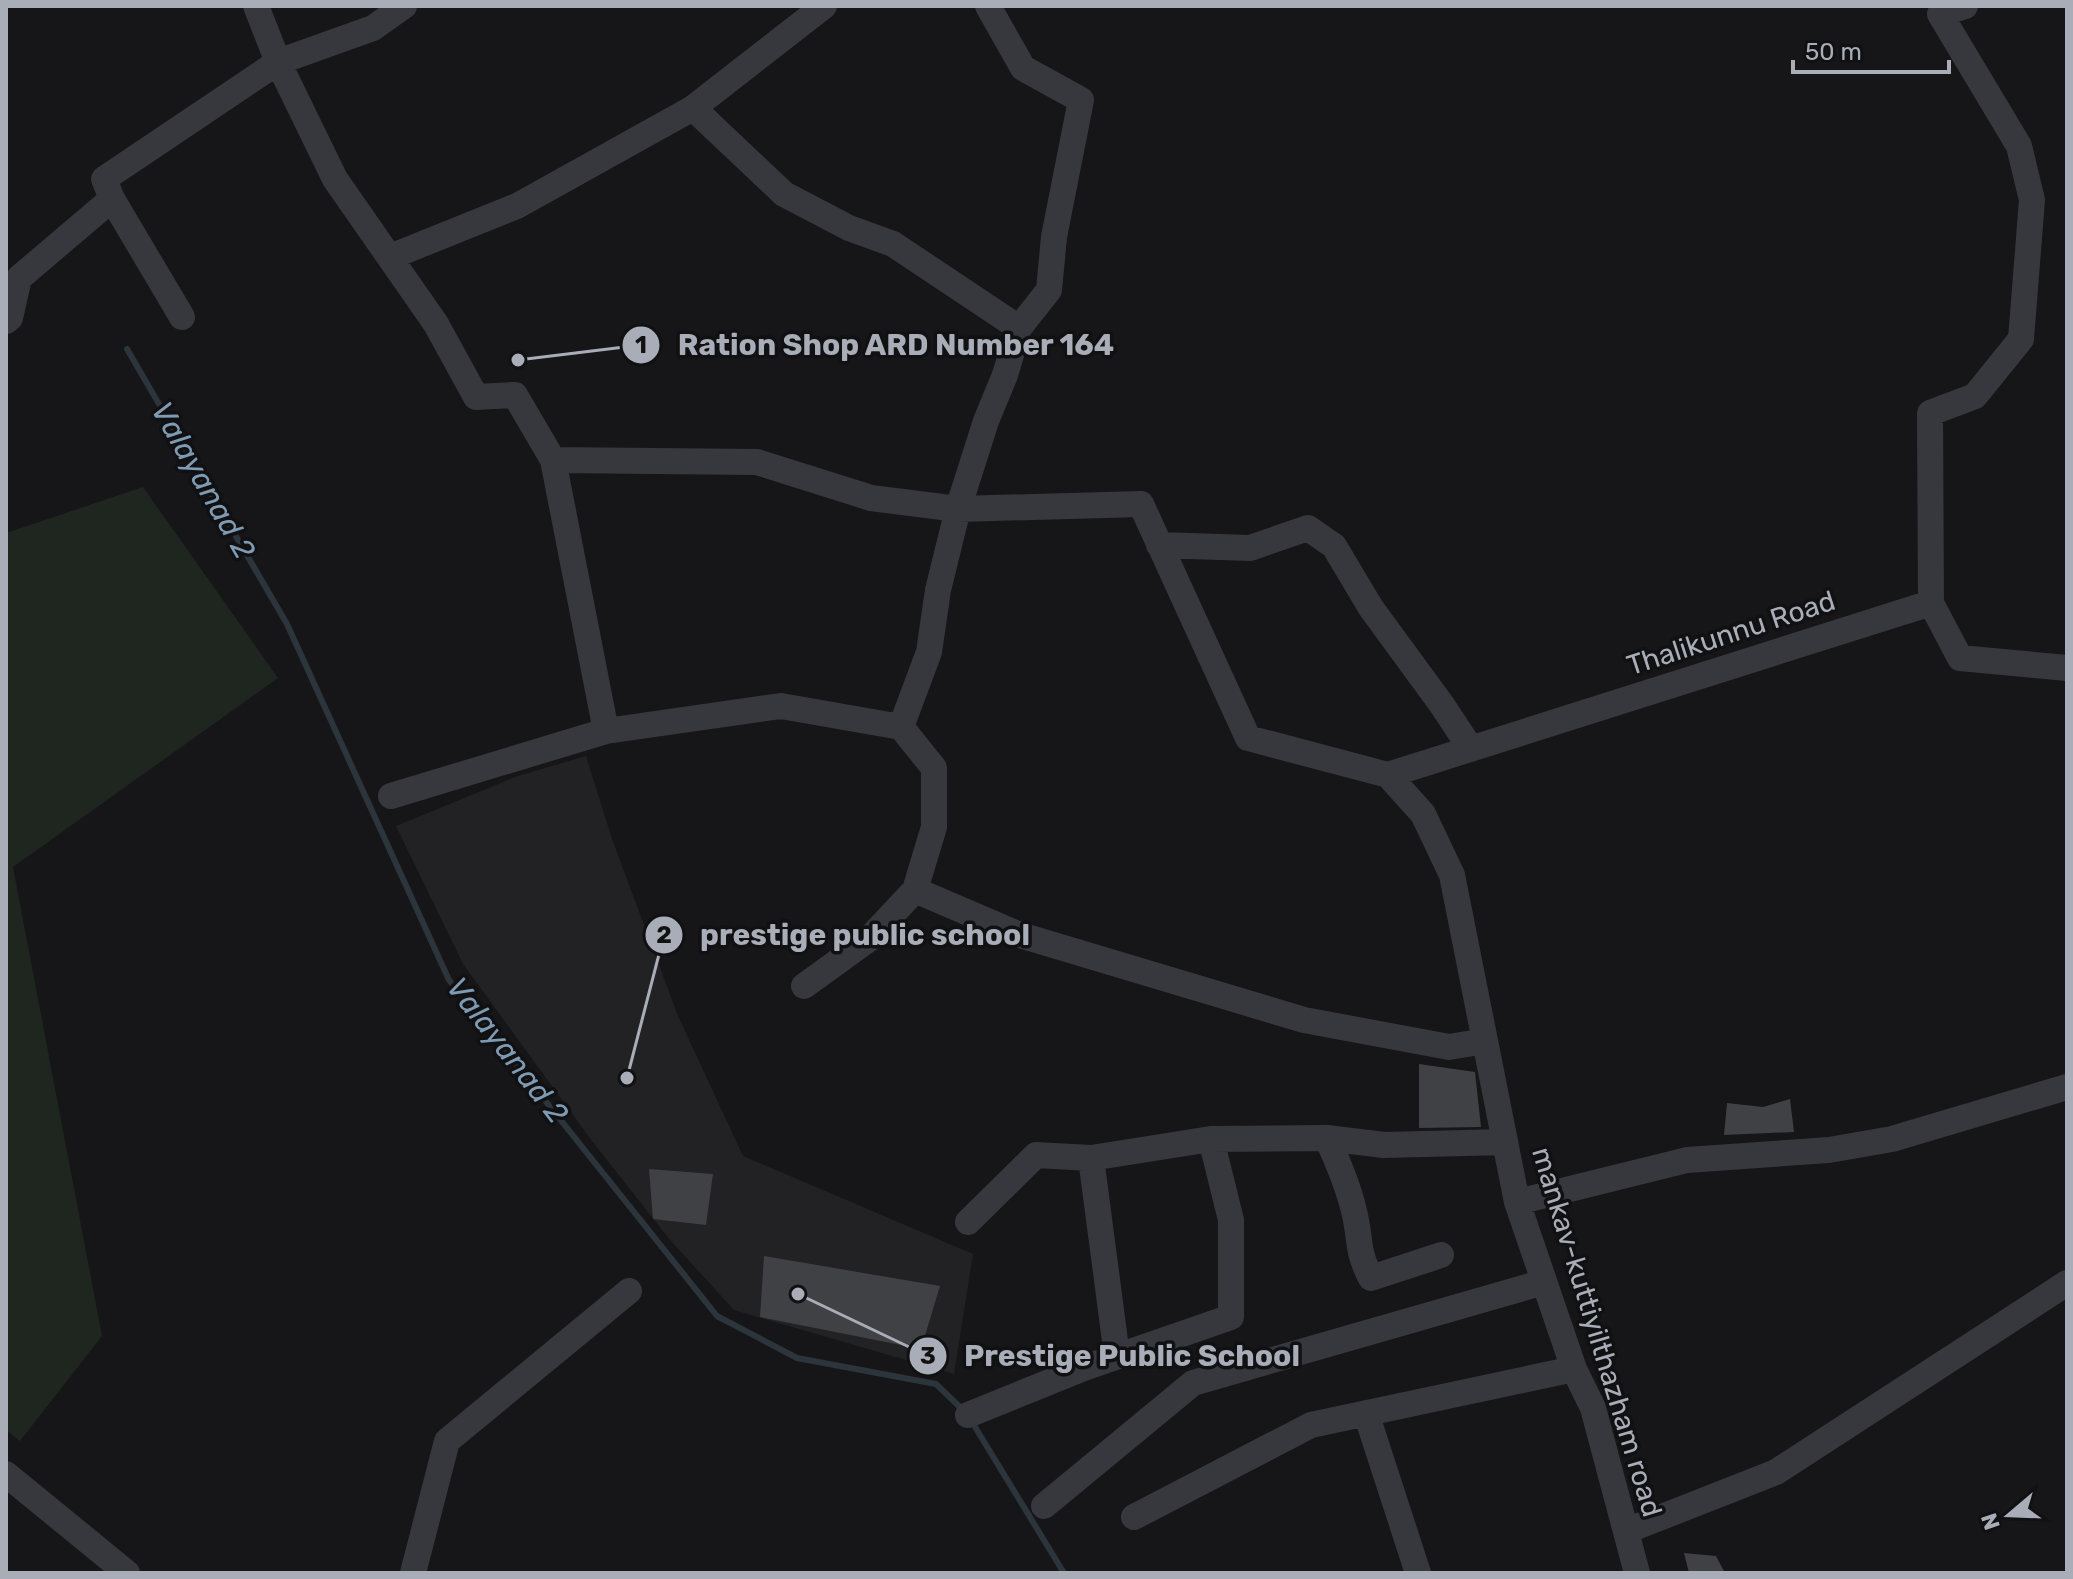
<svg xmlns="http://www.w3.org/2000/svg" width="2073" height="1579" font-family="Rubik,sans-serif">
<rect width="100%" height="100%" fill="#161618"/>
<path fill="#222225" d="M586 756 612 839 678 1016 743 1156 973 1254 954 1374 734 1310 670 1240 592 1141 463 964 396 826 518 776Z"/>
<path fill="#1e261f" d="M143 487 278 678 13 867 102 1336 20 1441 6 1430V533Z"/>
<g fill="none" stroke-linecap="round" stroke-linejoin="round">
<path stroke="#2c353c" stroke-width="6" d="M127 349 287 624 449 980 717 1316 797 1358 936 1384 963 1410
M972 1422 1064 1573"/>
</g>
<path fill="#404145" d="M1419 1064 1475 1072 1481 1127 1419 1128Z
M1790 1099 1794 1132 1724 1135 1727 1103 1763 1107Z
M649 1169 713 1174 706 1225 653 1219Z
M764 1256 940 1286 921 1349 760 1317Z
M1684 1553 1716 1556 1725 1573H1689Z"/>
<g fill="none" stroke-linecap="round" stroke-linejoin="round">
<path stroke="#37383d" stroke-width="26" d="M256 6 278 62 335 179 436 324 476 397 515 395 553 460 757 462 871 498 958 509 1141 504 1248 738 1388 775 1423 814 1452 875 1517 1202 1574 1369 1593 1408 1637 1573
M693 108 784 194 849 228 893 244 1019 328
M112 199 182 317
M390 257 517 206 693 108 824 6
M6 321 10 318 19 278 112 199 104 179 278 62 373 28 404 6
M553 460 606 731
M1159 545 1250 548 1308 528 1334 546 1371 608 1442 705 1471 749
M1931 603 1930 413 1975 396 2021 339 2032 200 2019 146 1940 14 1965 6
M1388 775 1931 603 1960 658 2067 668
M391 796 606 731 781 706 901 727
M915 890 1020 935 1304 1020 1449 1047 1485 1041
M804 986 869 939 915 890 934 827V768L901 727 929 652 938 590 958 509 986 421 1005 375 1019 328 1049 290 1054 237 1081 100 1023 68 988 6
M1327 1138C1338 1162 1348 1185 1354 1211 1361 1238 1356 1250 1371 1278L1441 1255
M1211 1139 1327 1138 1384 1145 1505 1142
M1091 1158 1117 1356
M1517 1202 1687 1160 1829 1150 1892 1139 2067 1087
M1366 1413 1418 1573
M968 1415 1084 1368 1231 1317V1220L1211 1139 1091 1158 1036 1155 968 1222
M6 1474 127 1573
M1044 1506 1193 1383 1544 1282
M1134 1517 1311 1425 1574 1369
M1626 1531 1776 1472 2067 1283
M413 1573 447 1441 629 1291"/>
</g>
<g text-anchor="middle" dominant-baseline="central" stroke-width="7" stroke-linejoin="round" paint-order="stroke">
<g font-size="28" fill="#a8adb8" stroke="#111113">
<text transform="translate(1731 633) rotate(-18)">Thalikunnu Road</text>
<text transform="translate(1597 1332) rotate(73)">mankav-kuttiyilthazham road</text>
</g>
<g font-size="30" font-style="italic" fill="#7f9bb3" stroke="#111113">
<text transform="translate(203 480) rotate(60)">Valayanad 2</text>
<text transform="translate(507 1050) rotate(52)">Valayanad 2</text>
</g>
</g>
<path fill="none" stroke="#a8adb8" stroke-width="3" d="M518 360L641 345M627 1078L664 935M798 1294L928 1356"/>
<g fill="#a8adb8" stroke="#111113" stroke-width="3">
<circle cx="518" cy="360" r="8"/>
<circle cx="627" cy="1078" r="8"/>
<circle cx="798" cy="1294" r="8"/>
<circle cx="641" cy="345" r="20"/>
<circle cx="664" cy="935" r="20"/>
<circle cx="928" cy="1356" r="20"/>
</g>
<g font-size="24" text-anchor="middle" font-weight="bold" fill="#111">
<text x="641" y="353">1</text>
<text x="664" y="943">2</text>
<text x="928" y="1364">3</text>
</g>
<g font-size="30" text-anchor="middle" font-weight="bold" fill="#a8adb8" stroke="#111113" stroke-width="7" stroke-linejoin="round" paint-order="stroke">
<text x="896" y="355">Ration Shop ARD Number 164</text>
<text x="865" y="945">prestige public school</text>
<text x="1132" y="1366">Prestige Public School</text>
</g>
<rect width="2073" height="1579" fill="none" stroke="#a8adb8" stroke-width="16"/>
<g transform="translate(2009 1515) rotate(251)" stroke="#111113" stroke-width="6" paint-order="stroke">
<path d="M0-6L14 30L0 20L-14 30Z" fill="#a8adb8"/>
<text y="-12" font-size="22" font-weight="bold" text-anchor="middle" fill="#a8adb8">N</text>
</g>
<path d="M1793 60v12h156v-12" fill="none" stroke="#a8adb8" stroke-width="4"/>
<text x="1805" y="60" font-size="24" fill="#a8adb8" stroke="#111113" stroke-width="6" paint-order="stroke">50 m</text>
</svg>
